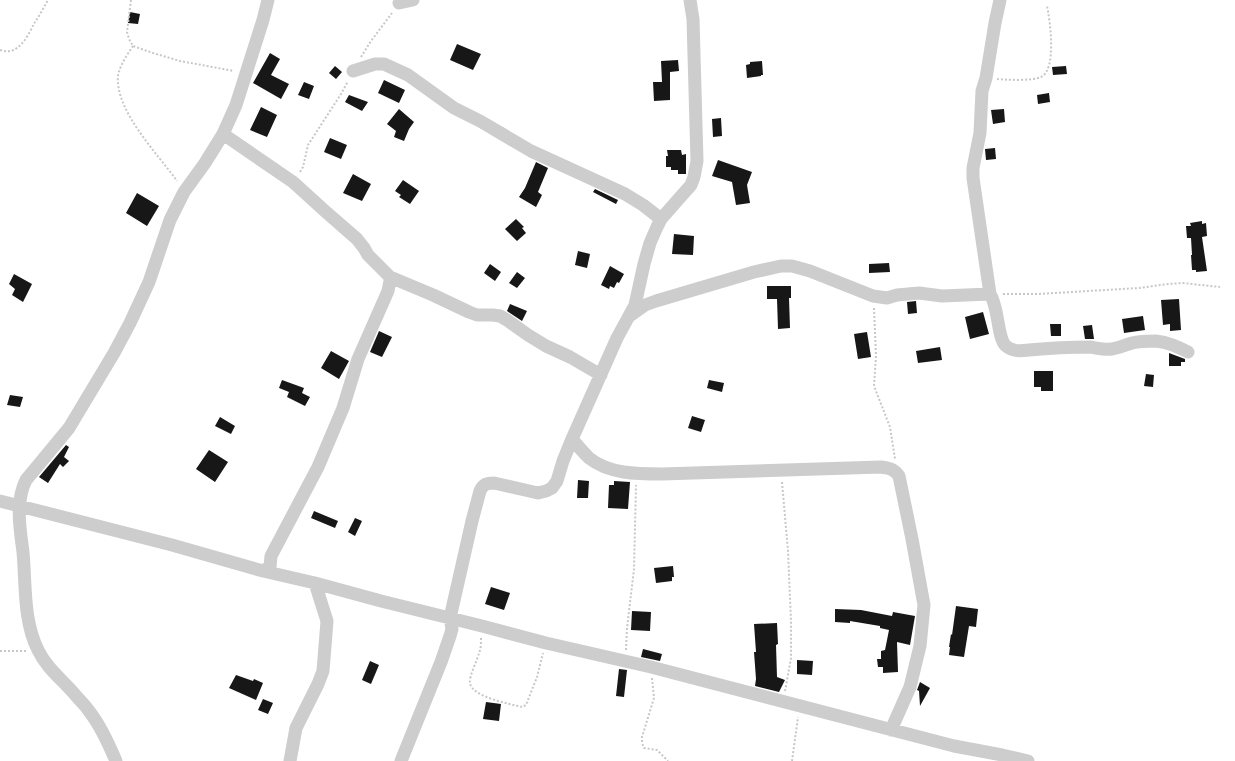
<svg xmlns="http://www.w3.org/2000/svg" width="1235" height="761" font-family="Jost,sans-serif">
<rect width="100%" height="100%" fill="#fff"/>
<path fill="#171717" d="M130 12 140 14 138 24 128 23Z
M457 44 481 54 473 70 450 60Z
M270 53 280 59 271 75 289 84 281 99 253 83Z
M678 60 679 71 670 72V100L654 101 653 82H662L661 61Z
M762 61 763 75H761V76L747 78 746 65 750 64V62Z
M335 66 342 72 336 79 329 73Z
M1066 66 1067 74 1053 75 1052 67Z
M384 80 405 90 399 103 378 93Z
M304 82 314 86 309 99 298 95Z
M1049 93 1050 102 1038 104 1037 95Z
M349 95 368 102 362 111 345 102Z
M261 107 277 115 267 137 250 130Z
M399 109 414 122 409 129 404 141 394 137 396 131 387 124Z
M1004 109 1005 122 993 124 991 110Z
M721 118 722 136 713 137 712 119Z
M330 138 347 145 341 159 324 152Z
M995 148 996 159 986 160 985 149Z
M667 150H681L682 155 686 154V174H678V170H671V167H666V156H668Z
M718 160 752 172 747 185 750 203 736 205 732 182 712 176Z
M536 162 548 168 538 192 542 195 536 207 519 197 525 188Z
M353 174 371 184 362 201 343 193Z
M403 180 419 191 410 204 399 197 401 195 395 191Z
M595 189 618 200 616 204 593 192Z
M137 193 159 206 147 226 126 213Z
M516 219 524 227 522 228 526 233 517 241 505 229Z
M1202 221V224L1206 223 1207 236 1202 237 1207 271 1196 272V270H1192L1191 255H1192L1191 238H1187L1186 226H1191L1190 223Z
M674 234 694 236 693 255 672 254Z
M578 251 590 254 587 268 575 265Z
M889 263 890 272 869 273V264Z
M490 264 501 272 495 281 484 273Z
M610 266 624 274 619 283 617 282 614 288 610 286 609 289 601 285Z
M517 272 525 278 517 288 509 283Z
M14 274 32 284 23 302 12 295 15 289 9 284Z
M767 286H791V298H789L790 328 778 329 777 299H767Z
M1179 299 1181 330 1170 331V324L1163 325 1161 300Z
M916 301 917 313 908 314 907 302Z
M510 304 527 311 522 321 507 311Z
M983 312 989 334 970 339 965 317Z
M1143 316 1145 330 1124 333 1122 319Z
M1050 324H1061V336H1051Z
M1092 325 1094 339H1085L1083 326Z
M379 331 392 337 382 357 370 352Z
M867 332 871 357 858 359 854 334Z
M940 347 942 360 918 363 916 351Z
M331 351 349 361 339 379 321 368Z
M1169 353 1185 359V362H1181V366H1169Z
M1034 371H1053V391H1041V387H1034Z
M1146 374 1154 375 1153 387 1144 386Z
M282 380 304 388 302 393 310 397 305 406 287 397 289 392 279 388Z
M709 380 724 383 722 392 707 388Z
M10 395 23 397 20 407 7 405Z
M692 416 705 420 701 432 688 428Z
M220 417 235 426 231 434 215 426Z
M66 445 69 447 64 457 69 461 63 467 60 464 48 483 39 477Z
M209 450 228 462 215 482 196 469Z
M578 480 589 481 588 498H577Z
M614 481 630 482 628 509 608 508 609 485H614Z
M314 511 338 521 335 528 311 518Z
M355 518 362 521 355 536 348 532Z
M673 566 674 577H672V581L656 583 654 568Z
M491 587 510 593 504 610 485 604Z
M956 606 978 609 976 627 969 626 964 657 949 655 950 647H949L951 634 952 635Z
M835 609 861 610 892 616 893 612 915 616 910 645 897 642 898 672 883 673V667H878L877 659H881V651L885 650 889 630 880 628V626L850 621V623L835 622Z
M632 611 651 612 650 631 631 630Z
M777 623 778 644 776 645 777 677 785 680 779 692 755 686 756 679 754 652H756L754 624Z
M643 649 662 654 660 661 641 657Z
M797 660 813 661 812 675 797 674Z
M370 661 379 665 371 684 362 680Z
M619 669 627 670 624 697 616 696Z
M236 675 253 681 254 679 263 683 256 700 229 688Z
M920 682 930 688 920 706 919 691 917 690Z
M263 699 273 703 268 714 258 710Z
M486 702 501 704 499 721 483 719Z"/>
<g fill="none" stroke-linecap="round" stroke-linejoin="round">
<path stroke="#c7c7c7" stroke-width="2" stroke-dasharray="2 2" stroke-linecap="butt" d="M131 0 127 32 129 39 133 46 153 53 180 61 234 71
M133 46C127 55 120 65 118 76 115 111 158 154 177 181
M0 50C19 57 28 35 35 22 40 15 44 7 48 0
M361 57 371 41 392 13
M997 79C1007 80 1033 81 1041 77 1057 70 1050 20 1047 6
M300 172 303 167 308 145 341 94 348 81
M1003 294H1038L1139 288 1168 284 1183 283 1220 287
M874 308 876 356 874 386 890 427 895 459
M782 482 788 551 791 621V658L785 691
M481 638C481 643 481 649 479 653 477 661 469 676 470 683 472 697 510 704 522 707L526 705 537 677 543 653
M626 650 627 628 634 569 636 485
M0 651H27
M652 678 654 698 642 737V743L644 748 657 750 668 761
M792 761 798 717"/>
<path stroke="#cdcdcd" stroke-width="13" d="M399 3 413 0
M353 71 375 64H384L408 75 454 108 480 121 531 151 625 194 643 205 661 219
M223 134 293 182 326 212 357 239 364 248 368 255 390 277V281L388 291 358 359 343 408 318 467 271 556 270 567 263 571
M390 277 433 295 469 312 477 315H493L500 316 507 320 528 335 546 346 570 357 601 375
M990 294 973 178V168L980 133 982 91 986 78 995 23 1000 0
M631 315 645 305 656 301 754 272 781 266H792L810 271 873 296 887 298 897 295 919 293 942 296 990 294C999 307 997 338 1006 346 1013 352 1021 351 1029 350 1050 348 1070 347 1090 347 1097 348 1105 350 1112 349 1119 348 1125 345 1132 343 1140 341 1148 341 1156 341 1168 342 1178 347 1188 352
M572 439C577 445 583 452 589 458 609 474 637 474 662 474L881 467C889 468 894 469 899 476L912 539 924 605 920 646 910 687 891 730
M0 501 172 545 263 571 315 583 381 601 482 626 546 643 651 667 954 746 1002 755 1028 761
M116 761C110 747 103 731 94 718 89 710 83 703 77 697 64 681 47 669 38 650 23 620 26 585 23 552 20 529 15 502 26 480L69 428 114 353 130 323 149 282 170 220 184 192 205 163 223 134 236 105 263 20 268 0
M290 761 296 728 318 684 323 671 327 621 315 583
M401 761 441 662 450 636 452 629 450 618 472 521 480 491C483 484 487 483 494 483L538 493 546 491 552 488 557 481 563 461 572 439 617 338 635 305 644 264 650 243 657 227 661 219 691 185 694 177 697 161 693 19 690 0"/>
</g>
</svg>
